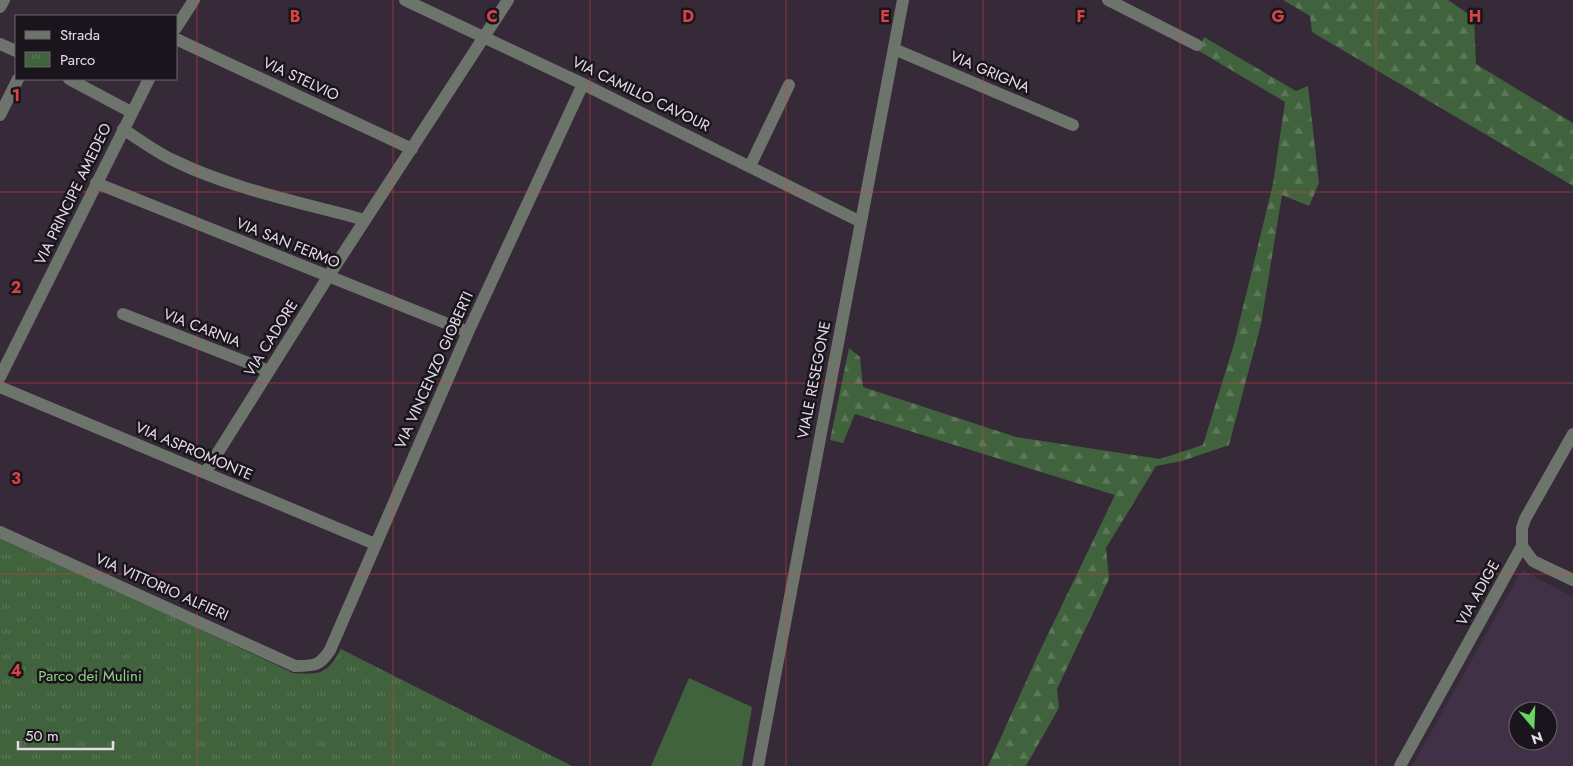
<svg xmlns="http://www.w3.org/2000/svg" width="1573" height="766" font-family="Jost,sans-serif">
<defs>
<pattern id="forest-firs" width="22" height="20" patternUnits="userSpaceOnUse" patternTransform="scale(1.25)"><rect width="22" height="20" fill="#40623c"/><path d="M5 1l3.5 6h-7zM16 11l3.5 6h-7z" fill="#5b7858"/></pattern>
<pattern id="park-tufts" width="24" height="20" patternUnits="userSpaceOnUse" patternTransform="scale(1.25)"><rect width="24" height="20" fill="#40623c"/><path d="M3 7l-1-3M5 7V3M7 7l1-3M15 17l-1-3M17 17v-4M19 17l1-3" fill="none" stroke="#5b7858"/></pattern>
</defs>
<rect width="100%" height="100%" fill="#362a39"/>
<path fill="#413146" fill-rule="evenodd" d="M1522 570 1573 597V766H1412ZM1518 711H1548V741H1518Z"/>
<path fill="#40623c" d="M689 678 752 707 742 766H651Z"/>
<path fill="url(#forest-firs)" d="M1283 0H1448L1474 18 1476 64 1573 123V186L1312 32 1310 16Z
M1204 37 1296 91 1308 86 1319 183 1309 206 1282 195 1261 324 1229 445 1182 461 1156 466 1106 548 1109 579 1057 689 1059 707 1056 713 1026 766H988L1037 657 1115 495 855 414 843 443 830 440 849 348 860 357 863 387 1016 437 1160 459 1203 445 1234 344 1273 184 1285 102 1199 51Z"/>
<path fill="url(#park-tufts)" d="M0 534 293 673C321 675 327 674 341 649L572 766H0Z"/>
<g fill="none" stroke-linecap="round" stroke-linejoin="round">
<path stroke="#6d746c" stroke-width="12" d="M405 0 583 84 861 222
M1108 0 1197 45
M0 7 4 0
M176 28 194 0
M176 39 412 149
M0 44 16 51
M894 49 1073 125
M69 79 131 112
M0 115 18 79
M123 129C140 140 157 153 175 161 232 189 304 203 365 220
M750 166 789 85
M96 183 468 332
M123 314 269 371
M0 377 149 79
M0 387 375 544
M205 473 328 277 508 0
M0 532 295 666C314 666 320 666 330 650L468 332 583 84
M1522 546 1533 561 1573 580
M758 766 903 0
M1400 766 1522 546V528L1525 519 1573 434"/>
</g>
<path fill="none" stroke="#d84344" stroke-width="1" stroke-opacity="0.55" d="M197 0V766M393 0V766M590 0V766M786 0V766M983 0V766M1180 0V766M1376 0V766M0 192H1573M0 383H1573M0 574H1573"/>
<g text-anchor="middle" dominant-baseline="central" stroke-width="5" stroke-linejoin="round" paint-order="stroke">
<g font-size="15" fill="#e4dce6" stroke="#1a151c">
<text transform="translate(990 72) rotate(23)">VIA GRIGNA</text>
<text transform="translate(301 79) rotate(25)">VIA STELVIO</text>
<text transform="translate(641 94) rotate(26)">VIA CAMILLO CAVOUR</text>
<text transform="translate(73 194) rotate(-64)">VIA PRINCIPE AMEDEO</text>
<text transform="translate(288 243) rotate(22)">VIA SAN FERMO</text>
<text transform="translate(202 328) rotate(21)">VIA CARNIA</text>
<text transform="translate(271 338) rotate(-58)">VIA CADORE</text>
<text transform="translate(434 370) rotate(-66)">VIA VINCENZO GIOBERTI</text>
<text transform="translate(814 380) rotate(-79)">VIALE RESEGONE</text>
<text transform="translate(194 451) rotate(23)">VIA ASPROMONTE</text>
<text transform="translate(162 587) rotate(24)">VIA VITTORIO ALFIERI</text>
<text transform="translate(1478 593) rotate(-61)">VIA ADIGE</text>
</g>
<g font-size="15" fill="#8dd684" stroke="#1a151c">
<text x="90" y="676">Parco dei Mulini</text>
</g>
</g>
<g font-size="16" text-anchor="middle" font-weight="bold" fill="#d84344" stroke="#1a151c" stroke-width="5" stroke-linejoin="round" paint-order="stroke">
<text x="295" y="22">B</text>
<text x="492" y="22">C</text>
<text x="688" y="22">D</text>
<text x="885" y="22">E</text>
<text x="1081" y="22">F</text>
<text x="1278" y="22">G</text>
<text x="1475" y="22">H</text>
<text x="16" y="101">1</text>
<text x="16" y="293">2</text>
<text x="16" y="484">3</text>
<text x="16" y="676">4</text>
</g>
<rect x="15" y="15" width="162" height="65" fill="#1a151c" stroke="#6b656d"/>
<rect x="25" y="31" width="25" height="8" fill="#6d746c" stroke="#6b656d"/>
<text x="60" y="40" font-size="15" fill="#e4dce6">Strada</text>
<rect x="25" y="52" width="25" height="15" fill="url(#park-tufts)" stroke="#6b656d"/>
<text x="60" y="65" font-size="15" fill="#e4dce6">Parco</text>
<g transform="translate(1533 726) rotate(161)"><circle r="24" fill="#1a151c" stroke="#6b656d"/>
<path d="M0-4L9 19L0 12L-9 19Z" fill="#6cd362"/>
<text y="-8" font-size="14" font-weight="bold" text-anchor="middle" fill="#e4dce6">N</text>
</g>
<path d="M18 741v8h95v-8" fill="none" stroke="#e4dce6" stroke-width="2.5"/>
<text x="25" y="741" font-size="15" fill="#e4dce6" stroke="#1a151c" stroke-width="4" paint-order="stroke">50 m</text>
</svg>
